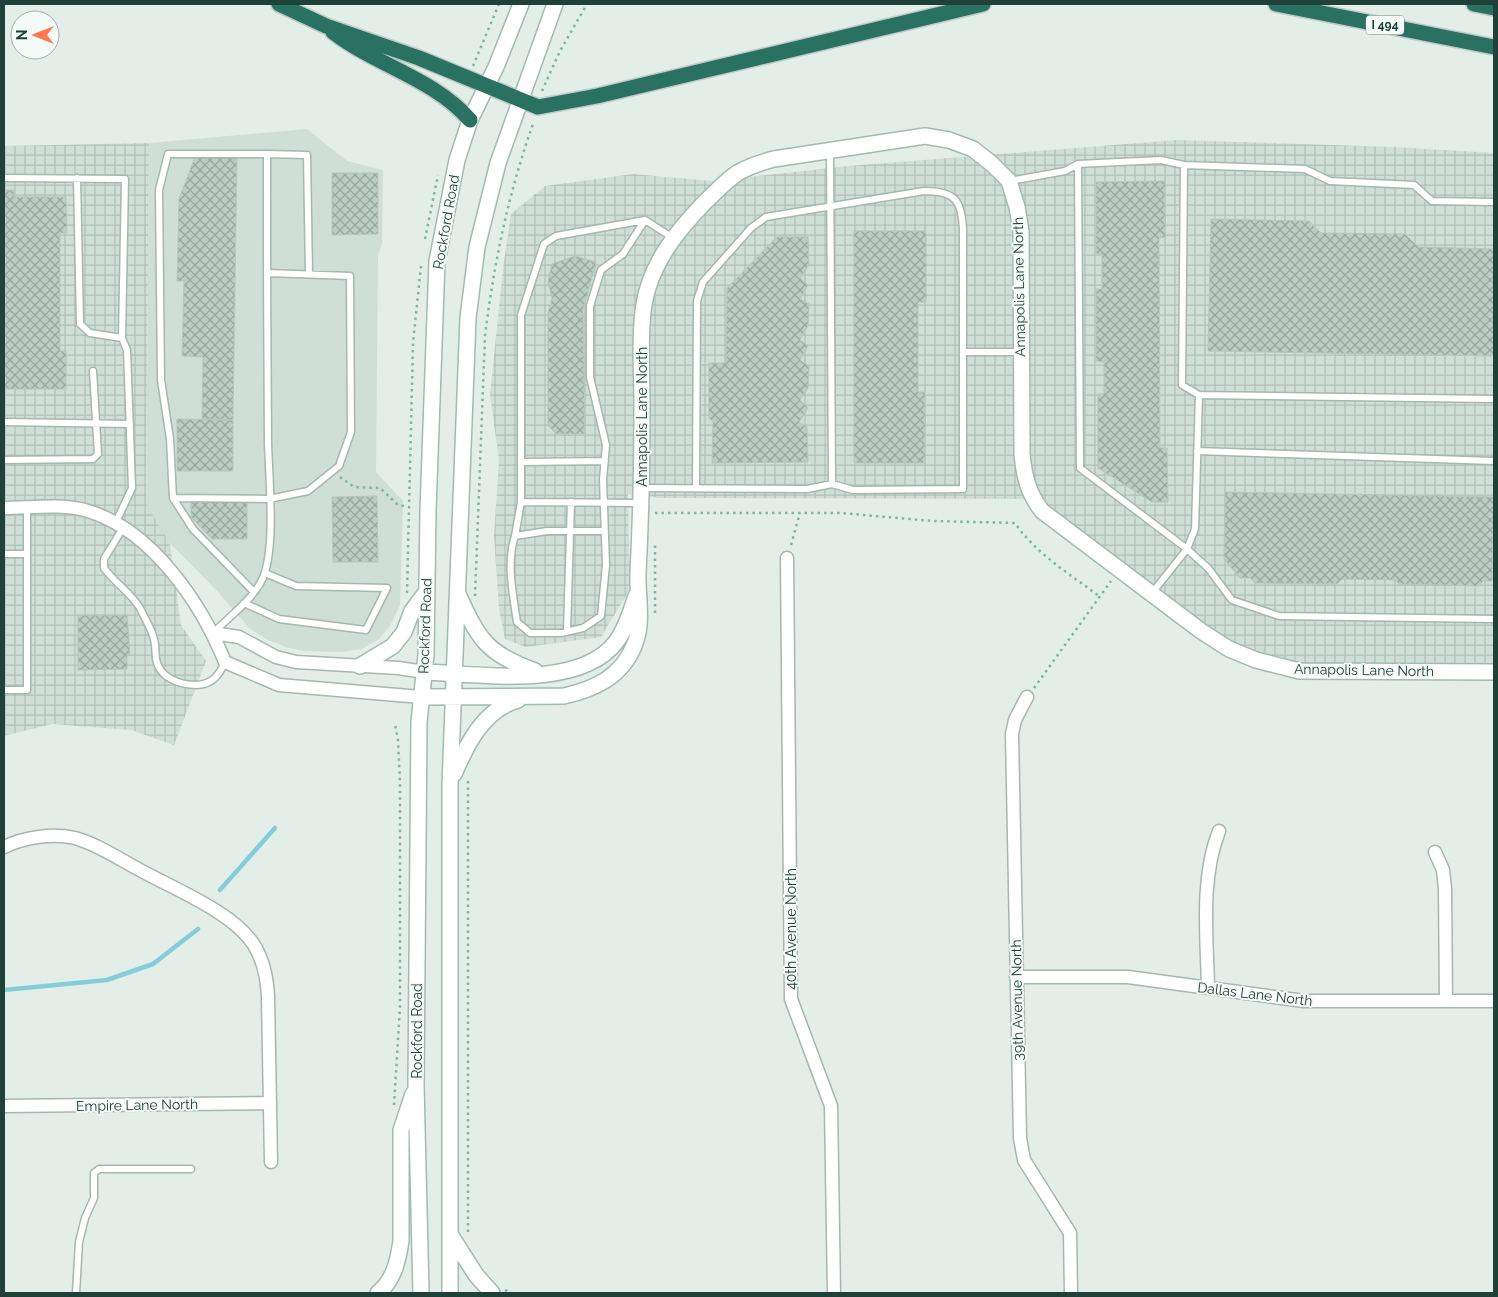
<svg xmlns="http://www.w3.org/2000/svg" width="1498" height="1297" font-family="Raleway,sans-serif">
<defs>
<pattern id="industrial-grid" width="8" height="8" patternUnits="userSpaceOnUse" patternTransform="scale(1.25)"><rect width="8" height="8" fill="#d0ded8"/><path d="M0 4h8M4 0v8" fill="none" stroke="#b2c0ba"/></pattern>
<pattern id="building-cross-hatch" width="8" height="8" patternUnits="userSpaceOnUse" patternTransform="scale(1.25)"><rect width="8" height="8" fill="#baccc4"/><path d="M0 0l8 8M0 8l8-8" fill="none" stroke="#97a7a0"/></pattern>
</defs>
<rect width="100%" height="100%" fill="#e3eee9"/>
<path fill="#d0ded8" d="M307 129 347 161 383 170 382 244 378 256 376 472 403 501 400 605 390 626 379 639 362 649 340 652 303 651 285 647 266 639 249 628 219 593 151 524 146 503 149 143Z"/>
<path fill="url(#industrial-grid)" d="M1176 140 1395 147 1494 153V672L1299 671 1201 631 1033 499 659 498 628 494 630 589 601 637 526 647 505 639 499 609 494 536 499 460 490 395 503 268 511 214 545 186 633 174 712 181 848 166Z
M149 143 146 503 170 544 181 625 206 661 174 745 131 730 52 724 4 736V146Z"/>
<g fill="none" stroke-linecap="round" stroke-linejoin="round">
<path stroke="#85cdd8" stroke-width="4.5" d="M220 890 275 828
M4 990 107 980 153 964 198 929"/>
</g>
<path fill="url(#building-cross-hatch)" stroke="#b4c8c0" d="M195 157H237L233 420 202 419 203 357 182 356 184 281H177L179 199Z
M332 173H378V234L332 235Z
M1165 181V237L1159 238 1160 448H1167L1168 502H1152L1098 468V394H1104V362L1096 361V289H1102V254H1096V182Z
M4 190H14V197H66L67 233H60V351H66V389H4Z
M1211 219 1309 221 1321 233 1405 234 1418 247 1494 249V356L1208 351Z
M854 231H926V302H918V392H925V463H854Z
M777 237H808L809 265 800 278 808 285 800 299 809 304 808 326 800 340 808 346 800 360 809 366 808 388 800 400 808 408 799 422 807 427 808 462 712 463 713 422 709 418V363H726L727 288Z
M575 256 596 262 583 310 585 434H556L548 425V313L552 298 548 282 552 264Z
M177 419 233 420V471H177Z
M1225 492 1494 497 1492 581H1483L1479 586 1399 584 1395 580 1342 579 1337 584 1256 583 1250 578H1240L1224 559Z
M377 496 378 562H333L332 497Z
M247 500V539H212L191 517V501Z
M78 615H127L130 654H127V669L78 670Z"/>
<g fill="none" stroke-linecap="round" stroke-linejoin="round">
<g stroke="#a5b7b0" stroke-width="9">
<path id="lane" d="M830 151 832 484
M267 154 307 155 309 274
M4 178 125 179 122 338 127 350 132 488 116 522
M77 178 80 324 90 333 122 338
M1010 181 1065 171 1078 164
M1494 202 1432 201 1414 185 1330 181 1305 169 1184 165 1161 160 1078 164 1080 468 1187 549 1208 568 1232 600 1279 616 1494 619
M963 352H1021
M1199 395 1494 399
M4 422 130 424
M1197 451 1494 461
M4 460 93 459 98 454 93 371
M521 462 605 461
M642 488 807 489 832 484 853 490 963 489V231C962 201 956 191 924 191L766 217 751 228 703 282 697 301 696 488
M173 498 193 529 253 591
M640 503 521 502V315L544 244 556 236 645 220 673 238
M123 528 104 559V568C114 582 131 593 140 608 144 617 150 626 153 636 156 643 155 651 156 659 159 678 180 685 197 685 213 684 219 675 225 662
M604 531H547L515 536C506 562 513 595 517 622L530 633H561L583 628 601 616 606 565 603 480 606 445 590 377V306L601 270 623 254 645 220
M515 536 521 502
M4 554H27
M1152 593 1187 549 1195 529 1199 395 1182 385 1184 165
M244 603 279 619 366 630 387 588 296 586 265 573
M567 631 571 502
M214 632C231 615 258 596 265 572 275 540 269 478 268 443 267 347 267 250 267 154H168L159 190 161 380 170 439 173 498 269 499 308 491 339 466 351 432 350 276 268 273
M4 690H27V508
M76 1293 79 1242 85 1218 94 1198V1173L99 1169H191"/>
</g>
<g stroke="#a5b7b0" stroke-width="15">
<path id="street" d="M4 508C30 508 62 503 88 511 152 530 201 603 225 662L279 685 421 697
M787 558 791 999 831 1106 834 1293
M213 633 239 637 276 657 296 662 398 668 425 672
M1027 697 1015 720 1012 734 1020 1138 1024 1160 1070 1233 1071 1293
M4 847C25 837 52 833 75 838 97 844 119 859 140 870 174 889 233 912 254 945 264 961 267 978 268 996L271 1162
M1435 852 1443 870 1445 889 1446 1001
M1016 977H1128L1304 1001H1494
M1208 988C1207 936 1200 880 1219 831
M4 1106 269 1103"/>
</g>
<g stroke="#a0bbb1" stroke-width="18">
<path id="secondary" d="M458 594C479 640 486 653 535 671
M360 666 393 646 404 632 412 611 427 591
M425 672C478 674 580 690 616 642 626 629 631 611 636 596
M421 697 564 696C595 689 621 677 634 646 644 622 637 598 638 572 641 517 642 461 642 406 642 373 639 337 644 304 651 263 677 231 705 202 716 192 726 180 739 172 750 166 762 162 774 159L925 136 949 140 973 149 992 164 1009 181 1017 207 1021 231 1022 454C1024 476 1028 493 1042 511L1201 631 1229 649 1256 660 1299 671 1494 672
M454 774C467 744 484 709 518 700
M450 1234 476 1275 492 1293
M378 1293C394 1280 398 1261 401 1241V1130L413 1094
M421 1293 416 1085 419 722 426 655 428 510 437 261 457 160 470 120 496 67 521 4
M450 1293V785L468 318 477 247 498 163 555 4"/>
</g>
<g stroke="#c1cac7" stroke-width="18">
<path id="highway" d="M279 4 326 26 419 58 538 107 597 96 983 4
M1276 4 1494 47
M1474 4 1494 8
M333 32C377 66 433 78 470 120"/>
</g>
<path stroke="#80b5a3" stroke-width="2.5" stroke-dasharray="2.5 4" stroke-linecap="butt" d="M473 66 499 4
M542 91 560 51 587 4
M425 239 438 175
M340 477 354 487 380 488 398 505 409 507
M655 513H841L933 521 1015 523C1036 554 1070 574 1099 596
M791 545 800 513
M407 593 413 343 421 266
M475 596 485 336C494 262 509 191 534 121
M655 613V543
M1034 688 1111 581
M468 781V1235
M394 1105 400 1007V783L398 740 395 724
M505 1290 512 1293"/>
<use href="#lane" stroke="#fff" stroke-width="6"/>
<use href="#street" stroke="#fff" stroke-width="12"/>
<use href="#secondary" stroke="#fff" stroke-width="15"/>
<use href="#highway" stroke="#297160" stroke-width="15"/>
</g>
<g text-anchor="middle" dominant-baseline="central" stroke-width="4" stroke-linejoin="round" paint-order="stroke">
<rect fill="#f4faf7" stroke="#607871" stroke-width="1" x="1366" y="15.5" width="38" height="19" rx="4"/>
<g font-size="12" font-weight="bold" fill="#204138">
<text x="1385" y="25">I 494</text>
</g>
<g font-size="14" fill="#204138" stroke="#f4faf7">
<text transform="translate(446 222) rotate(-80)">Rockford Road</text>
<text transform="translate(1019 287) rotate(-91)">Annapolis Lane North</text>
<text transform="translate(642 417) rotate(-90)">Annapolis Lane North</text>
<text transform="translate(425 626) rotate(-88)">Rockford Road</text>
<text transform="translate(1364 670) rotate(1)">Annapolis Lane North</text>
<text transform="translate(791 929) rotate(-90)">40th Avenue North</text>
<text transform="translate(1255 994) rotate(7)">Dallas Lane North</text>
<text transform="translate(1017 1000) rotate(-91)">39th Avenue North</text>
<text transform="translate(417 1031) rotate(-90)">Rockford Road</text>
<text transform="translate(137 1105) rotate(-1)">Empire Lane North</text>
</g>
</g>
<rect width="1498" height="1297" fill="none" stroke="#204138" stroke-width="10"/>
<g transform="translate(35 35) rotate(270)"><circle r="24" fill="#f4faf7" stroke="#9fb0ab"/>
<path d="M0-4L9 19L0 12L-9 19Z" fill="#ff7650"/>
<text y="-8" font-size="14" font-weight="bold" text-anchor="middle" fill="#204138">N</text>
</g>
</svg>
